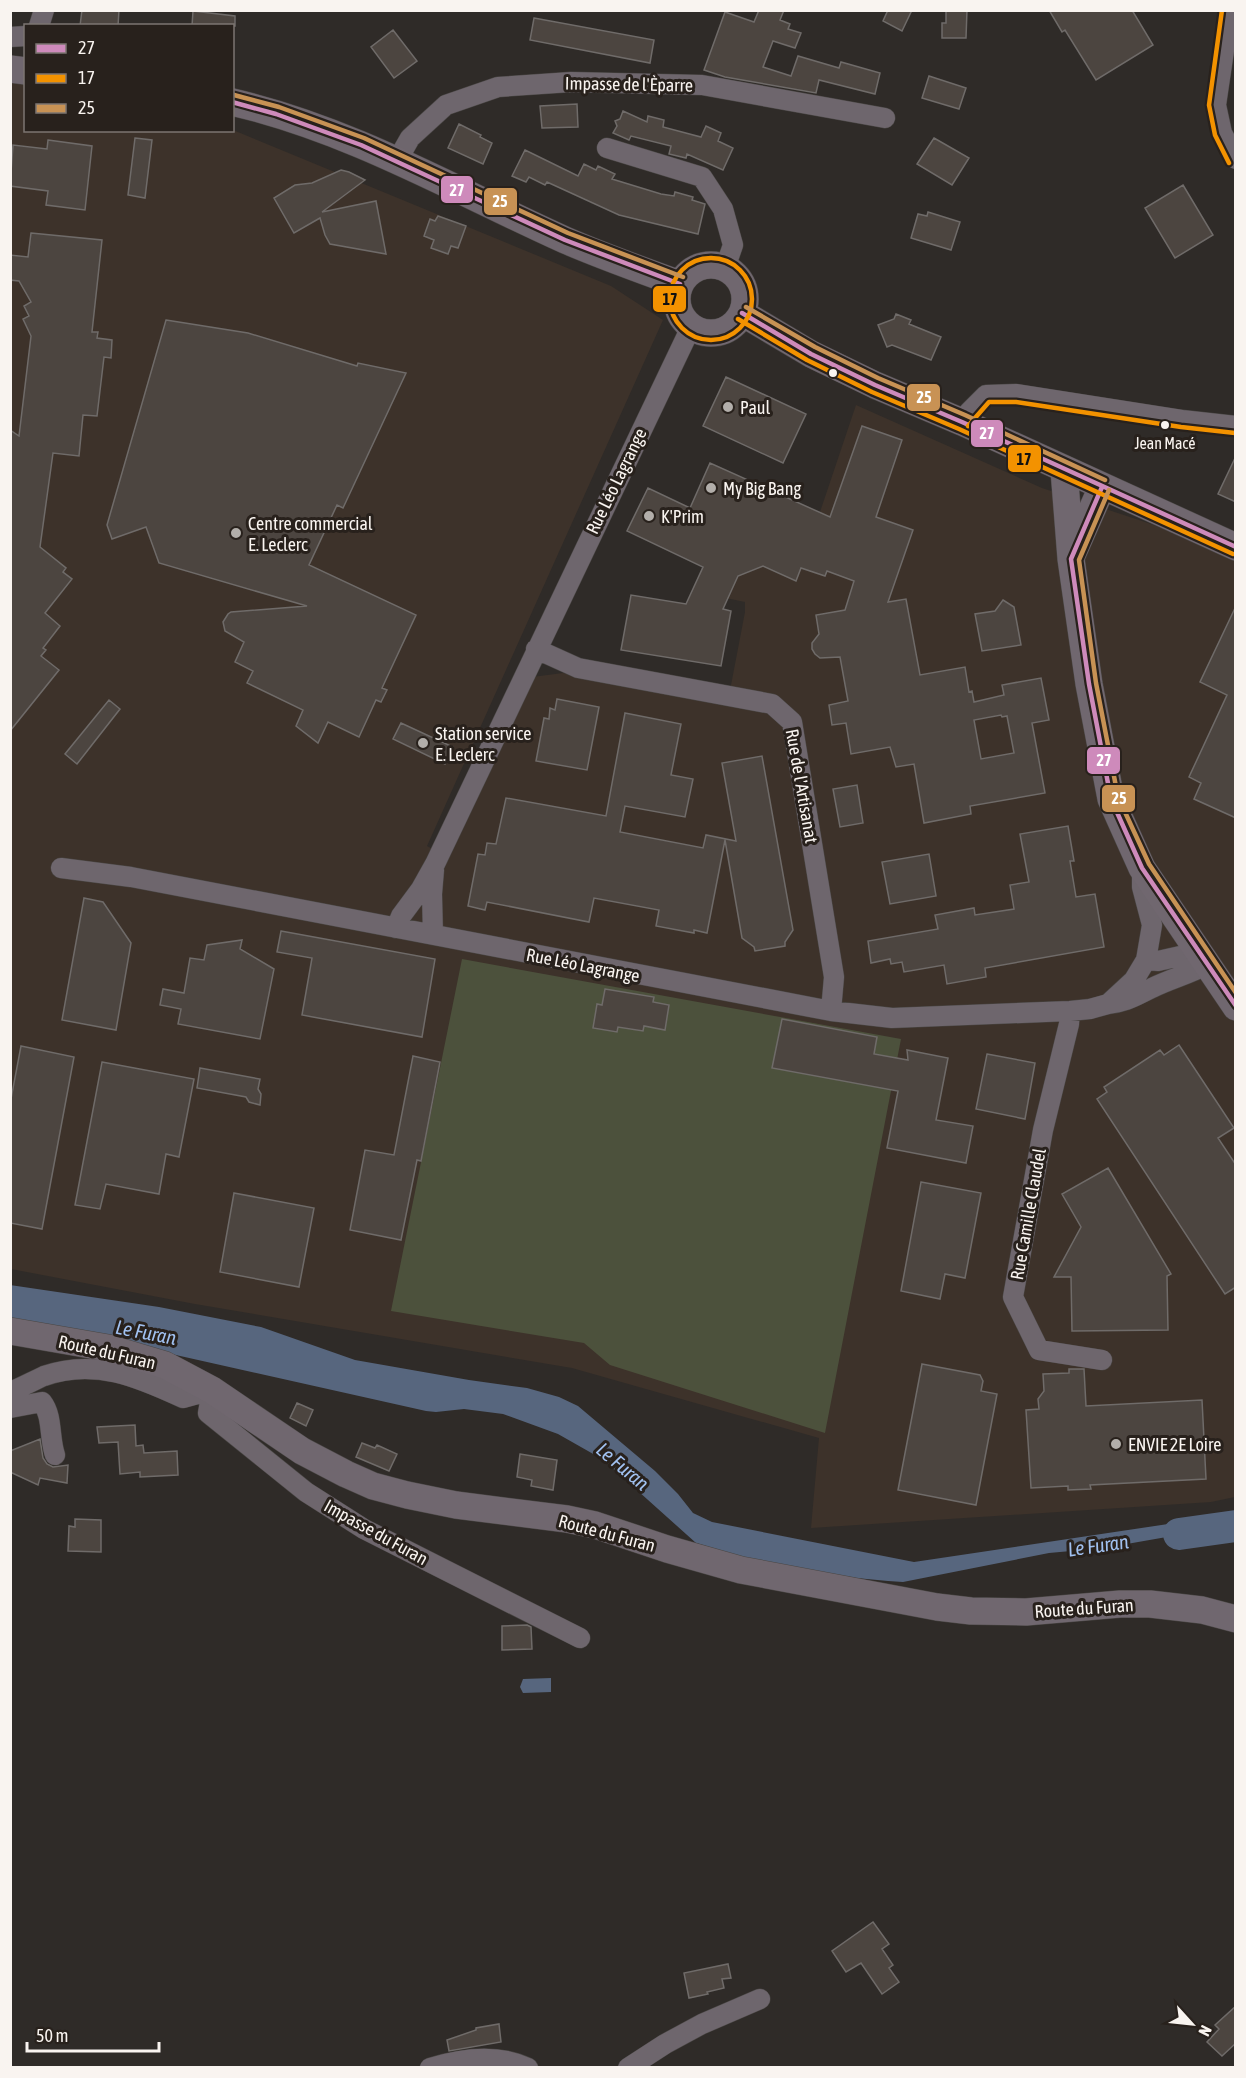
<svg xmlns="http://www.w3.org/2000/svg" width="1246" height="2078" font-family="'Asap Condensed',sans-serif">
<rect width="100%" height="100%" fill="#2f2b28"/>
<path fill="#3d322a" d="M10 60 25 62 26 130H233L611 286 663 320 427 846 448 858 532 677 563 673 727 706 745 612V602L692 591 820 512 856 405 1042 488 1148 523 1235 555V1497L1211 1502 811 1528 819 1438 572 1368 195 1304 11 1269Z"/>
<path fill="#4c513c" d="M462 959 901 1039 825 1433 610 1365 584 1343 391 1311Z"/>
<path fill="#57667e" d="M10 1285 159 1307 261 1327 355 1360 469 1380 527 1388 559 1397 578 1406 655 1471 678 1494 693 1513 712 1522 914 1562 1235 1514V1525L1104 1548 1049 1553 903 1582 888 1581 856 1578 749 1559 696 1543 609 1465 595 1455 558 1434 503 1414 464 1409 436 1412 426 1411 11 1318Z
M551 1678V1692L523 1693 520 1687 523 1679Z"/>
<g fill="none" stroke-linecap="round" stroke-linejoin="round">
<path stroke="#57667e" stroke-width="32" d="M1179 1534 1236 1526"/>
</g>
<path fill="#4c4540" stroke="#6f6b69" stroke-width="1.5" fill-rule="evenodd" d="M82 10H119L118 26H80Z
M759 10H784L780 20 790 24 788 29 801 33 795 48 773 41 763 67 791 76 798 56 839 68 841 62 880 73 875 94 819 80 816 93 725 77 704 70 725 12 754 22Z
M888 10H912L902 31 883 21Z
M946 10H967L966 38H942V23H946Z
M1049 10H1132L1153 45 1096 80 1065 30 1062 32Z
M193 11 235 16V26H192Z
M534 18 654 40 650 63 530 40Z
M393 30 417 61 394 78 371 47Z
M929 76 966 88 959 109 922 98Z
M577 104 578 127 542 128 540 106Z
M623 111 647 122 648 116 664 120 663 127 701 137 706 126 721 133 718 141 733 148 723 170 687 154 686 158 669 154 671 146 631 136 629 140 613 133 617 126 615 121 620 119Z
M459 124 481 135 480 137 492 143 483 164 448 148Z
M135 138 152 140 145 198 128 195Z
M934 138 969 158 952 185 917 164Z
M48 140 92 146 85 210 46 205 48 191 10 186 13 145 47 149Z
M525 150 578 176 584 164 596 170 598 166 615 174 612 179 661 194 674 196 675 192 693 197 692 200 705 204 698 234 619 215 547 182 545 185 529 177 526 182 512 176Z
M341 170 349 172 365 180 322 212 376 201 386 254 330 244 325 235 320 218 294 233 274 198 295 185 312 183Z
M1183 185 1213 235 1175 258 1145 208Z
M928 212 960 222 951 250 911 238 918 214 927 216Z
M438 216 466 226 458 248 451 246 448 254 431 248 434 240 424 236 430 219 435 221Z
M31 233 102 240 92 332H98L97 338 112 340 111 358 104 357 97 416 83 415 79 456 53 453 40 547 66 568 63 572 72 579 45 613 60 626 43 648 46 650 41 656 59 670 10 731V430L19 436 31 336 23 319 29 316 24 306 31 302 19 281 10 280V255L28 257Z
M896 314 911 320 909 324 941 337 931 360 892 345 887 347 878 325 894 319Z
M166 320 248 333 357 366 358 363 406 373 343 508 337 505 309 565 416 615 382 688 387 690 381 702 376 700 359 737 328 722 318 743 296 726 303 710 247 683 253 671 235 662 244 642 225 631 223 622 228 614 231 612 307 606 159 563 146 527 112 539 107 525Z
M726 377 806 414 783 463 703 426Z
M862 426 902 440 876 517 913 530 888 602 906 599 920 675 965 667 969 692 972 691 974 702 1004 695 1002 685 1041 678 1049 720 1032 723 1045 793 970 806 971 814 924 823 914 764 896 767 890 747 851 754 846 723 832 725 829 705 848 701 840 657 820 658 815 654 812 649V643L819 634 816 615 845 610 854 581 827 571 825 576 801 568 796 581 763 566 738 576 723 609 731 611 721 666 621 650 631 595 686 604 703 567 627 531 648 488 690 508 710 463 830 517ZM1001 715 1002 717 1007 716 1014 753 981 759 974 720Z
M1236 456V502L1218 494Z
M1003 600 1014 607 1021 645 982 651 975 614 995 611Z
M1236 606V818L1194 799 1201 783 1189 777 1227 695 1200 682Z
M557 699 599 707 587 770 536 761 544 718 549 719 550 708 555 710Z
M109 700 120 709 77 764 65 754Z
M625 713 681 724 671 775 693 779 685 817 625 806 620 832 703 848 706 835 736 841 722 763 762 756 793 930 785 942V946L755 951 754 947 742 938 725 840 707 933 694 930V933L656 926 659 910 594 898 589 922 487 902 485 910 468 906 478 854 485 855 487 843 496 844 506 798 606 816Z
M401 723 453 747 445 764 393 739Z
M857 785 863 823 840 827 833 789Z
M1068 826 1074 861H1070L1076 897 1095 894 1104 947 985 968 986 977 947 984 944 965 904 972 902 962 891 964 890 959 871 963 868 941 938 929 935 915 974 908 975 915 1014 909 1010 885 1029 882 1020 834Z
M929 854 936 896 890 904 882 862Z
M84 898 103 902 131 943 116 1030 62 1020Z
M281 931 435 959 422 1037 302 1015 312 958 277 952Z
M242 940 240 949 274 969 260 1039 178 1024 181 1009 160 1005 163 989 184 993 190 958 204 960 207 945Z
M605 989 654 997 653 1002 669 1005 665 1030 644 1026 643 1031 618 1027 617 1032 593 1028 597 1004 602 1005Z
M782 1019 877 1037 874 1054 908 1060 907 1050 948 1058 936 1120 973 1126 966 1163 887 1148 898 1091 772 1068Z
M1179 1045 1234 1128 1218 1138 1236 1165V1287L1225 1294 1097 1099 1107 1092 1104 1087 1160 1050 1164 1055Z
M21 1046 74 1057 42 1229 10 1223V1104Z
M987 1054 1035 1063 1025 1119 976 1109Z
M413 1056 440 1062 421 1161 417 1160 401 1240 350 1230 365 1150 394 1155Z
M102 1062 194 1079 179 1157 166 1154 159 1194 106 1184 100 1209 75 1205Z
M200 1068 260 1079 258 1089 261 1094 260 1105 249 1102 246 1097 197 1088Z
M1108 1168 1171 1274 1167 1276 1168 1330 1072 1331 1071 1277H1054L1081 1227 1062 1194Z
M921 1182 981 1193 965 1278 945 1274 940 1299 901 1291Z
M234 1193 314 1208 299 1287 220 1272Z
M922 1364 980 1375 983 1381 981 1391 997 1394 976 1505 898 1490Z
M1069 1369H1084L1086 1406 1202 1400 1206 1479 1090 1485 1091 1489 1068 1490V1486L1031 1488 1026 1410 1039 1409 1038 1399 1044 1391 1043 1374 1069 1373Z
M297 1403 313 1410 306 1426 290 1418Z
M135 1425 136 1446 143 1445 144 1453 177 1451 178 1475 140 1477V1472L120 1474 118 1442 99 1443 97 1427Z
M40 1439 43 1458 47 1464 53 1467 68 1465 67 1483 40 1478 38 1485 10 1472V1451Z
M362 1443 375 1448 377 1445 397 1454 389 1471 356 1457Z
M520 1454 557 1460 553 1490 531 1486 532 1480 517 1477Z
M75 1519 101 1520V1552L68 1551 69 1526 75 1527Z
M527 1625 531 1627 532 1649 502 1650V1626Z
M873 1922 889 1944 882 1949 893 1965 889 1968 899 1982 882 1994 861 1963 846 1972 832 1951Z
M728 1964 731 1978 722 1979 724 1988 707 1992 708 1994 689 1998 684 1973Z
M1236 2006V2043L1222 2056 1207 2042 1219 2029 1215 2025Z
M499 2024 501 2042 449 2051 447 2040 476 2030V2028Z"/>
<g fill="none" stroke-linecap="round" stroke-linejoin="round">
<g stroke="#4a4745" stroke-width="21">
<path id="minor" d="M1230 10 1216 105 1222 133 1236 159
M39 26 44 10
M10 37 26 36
M607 148 702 177 723 209 733 245 725 268
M398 159 410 138 446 105 498 87 571 82 702 85 885 118
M962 422 969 412 986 395 1016 394 1182 420 1236 426
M536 649 578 668 772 704 792 722 834 977 831 1011
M61 868 131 877 831 1011 892 1018 1070 1011 1090 1009 1108 1004
M1142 871V887L1152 925 1146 960 1134 980 1108 1004C1127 1002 1135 996 1152 988 1170 979 1190 974 1208 964
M396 928 401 916 421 889 435 864 691 327
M433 935 432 894 434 870
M1146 960 1158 961 1198 952
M1070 1011 1069 1024 1043 1130 1013 1297 1039 1350 1102 1360
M10 1392C22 1387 33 1381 44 1376 94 1358 138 1377 183 1398L212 1390 208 1413 306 1492 364 1529 580 1638
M10 1408 42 1402C53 1416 49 1438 55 1455
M430 2068C462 2058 497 2053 528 2068
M628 2068 665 2044 702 2024 760 1999"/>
</g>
<g stroke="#4a4745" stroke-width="28">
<path id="secondary" d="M10 69 26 71
M232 102C352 130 454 190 565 240 602 256 641 270 680 284
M677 299a34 34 0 1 1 68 0a34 34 0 1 1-68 0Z
M742 313 811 354 875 385 962 422 1236 547
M1064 470 1071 559 1089 684 1111 799 1142 868 1236 1007
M1072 555 1102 487
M10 1331 108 1348 165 1365 212 1390 302 1451 346 1474 373 1486 407 1495 456 1505 567 1519 595 1525 667 1549 741 1570 937 1607 971 1611 1026 1612 1120 1604H1150L1202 1610 1236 1619"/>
</g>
<use href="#minor" stroke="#6e666d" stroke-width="20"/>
<use href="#secondary" stroke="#70676f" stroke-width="27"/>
<g stroke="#28211c" stroke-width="9">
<path id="bus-1" d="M232 102 276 114 361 145 565 240 680 284
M742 313 811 354 875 385 962 422 1236 547
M1102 487 1071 559 1089 684 1111 799 1142 868 1236 1006"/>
</g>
<g stroke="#28211c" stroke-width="9">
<path id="bus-2" d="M1222 10 1209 105 1215 135 1229 163
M670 299a41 41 0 1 1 82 0a41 41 0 1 1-82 0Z
M738 319 807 360 872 392 959 429 1233 554
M968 426 989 402H1016L1181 427 1235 433"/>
</g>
<g stroke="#28211c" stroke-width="9">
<path id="bus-3" d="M234 95 279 107 364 138 568 233 683 277
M746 307 815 347 878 378 965 415 1105 480
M1109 490 1079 560 1096 683 1118 797 1149 864 1236 993"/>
</g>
<use href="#bus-1" stroke="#ce8abb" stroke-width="4.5"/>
<use href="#bus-2" stroke="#f39200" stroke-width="4.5"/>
<use href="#bus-3" stroke="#c89254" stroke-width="4.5"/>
</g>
<g fill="#f9f4f0" stroke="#28211c" stroke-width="2">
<circle cx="833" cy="373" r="5"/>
<circle cx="1165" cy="425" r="5"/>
</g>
<g fill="#b2aeaa" stroke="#28211c" stroke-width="2">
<circle cx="728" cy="407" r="6"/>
<circle cx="711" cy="488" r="6"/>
<circle cx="649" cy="516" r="6"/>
<circle cx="236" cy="533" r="6"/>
<circle cx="423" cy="743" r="6"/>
<circle cx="1116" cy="1444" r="6"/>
</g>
<g text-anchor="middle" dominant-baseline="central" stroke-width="6" stroke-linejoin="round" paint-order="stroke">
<g font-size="16" fill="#f9f4f0" stroke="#28211c">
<text x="1165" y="443">Jean Macé</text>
</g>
<g font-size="18" fill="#f9f4f0" stroke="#28211c">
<text transform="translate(629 84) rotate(1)">Impasse de l'Èparre</text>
<text transform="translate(616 481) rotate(-64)">Rue Léo Lagrange</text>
<text transform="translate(802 786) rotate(80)">Rue de l'Artisanat</text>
<text transform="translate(583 965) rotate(11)">Rue Léo Lagrange</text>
<text transform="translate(1028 1214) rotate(-80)">Rue Camille Claudel</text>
<text transform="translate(107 1352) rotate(13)">Route du Furan</text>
<text transform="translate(376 1532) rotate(29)">Impasse du Furan</text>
<text transform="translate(607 1533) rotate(15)">Route du Furan</text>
<text transform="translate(1084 1608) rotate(-4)">Route du Furan</text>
</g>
<g font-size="18" fill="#f9f4f0" stroke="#28211c" text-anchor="start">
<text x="740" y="407">Paul</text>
<text x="723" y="488">My Big Bang</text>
<text x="661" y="516">K'Prim</text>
<text x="248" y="523">Centre commercial<tspan x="248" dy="21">E. Leclerc</tspan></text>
<text x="435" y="733">Station service<tspan x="435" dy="21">E. Leclerc</tspan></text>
<text x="1128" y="1444">ENVIE 2E Loire</text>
</g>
<g font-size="20" font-style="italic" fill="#a1c1f0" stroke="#28211c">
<text transform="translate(146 1332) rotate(11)">Le Furan</text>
<text transform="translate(623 1466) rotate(40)">Le Furan</text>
<text transform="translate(1098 1545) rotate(-8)">Le Furan</text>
</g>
</g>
<g stroke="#28211c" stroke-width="2">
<rect x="440" y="175" width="34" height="29" rx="6" fill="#ce8abb"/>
<rect x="483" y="187" width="35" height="29" rx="6" fill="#c89254"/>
<rect x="652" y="285" width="35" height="28" rx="6" fill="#f39200"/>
<rect x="906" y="383" width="35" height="29" rx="6" fill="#c89254"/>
<rect x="970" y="419" width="34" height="29" rx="6" fill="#ce8abb"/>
<rect x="1007" y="444" width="35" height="29" rx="6" fill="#f39200"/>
<rect x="1086" y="746" width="35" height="29" rx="6" fill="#ce8abb"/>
<rect x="1101" y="784" width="35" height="29" rx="6" fill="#c89254"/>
</g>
<g font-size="16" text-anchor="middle" font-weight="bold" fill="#fff">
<text x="457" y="196">27</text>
<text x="500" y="207">25</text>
<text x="924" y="403">25</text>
<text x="987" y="439">27</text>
<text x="1104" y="766">27</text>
<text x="1119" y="804">25</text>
</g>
<g font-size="16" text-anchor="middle" font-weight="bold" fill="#111">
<text x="670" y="305">17</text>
<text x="1024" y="465">17</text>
</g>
<rect width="1246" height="2078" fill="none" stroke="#f9f4f0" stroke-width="24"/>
<rect x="24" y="24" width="210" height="108" fill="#28211c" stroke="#7c7571" stroke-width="1.5"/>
<rect x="36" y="44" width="30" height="9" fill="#ce8abb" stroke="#7c7571" stroke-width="1.5"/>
<text x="78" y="54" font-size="18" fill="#f9f4f0">27</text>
<rect x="36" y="74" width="30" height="9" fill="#f39200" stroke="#7c7571" stroke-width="1.5"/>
<text x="78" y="84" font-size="18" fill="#f9f4f0">17</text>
<rect x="36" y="104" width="30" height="9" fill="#c89254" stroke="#7c7571" stroke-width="1.5"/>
<text x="78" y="114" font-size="18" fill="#f9f4f0">25</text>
<g transform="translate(1192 2024) rotate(117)" stroke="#28211c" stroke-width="4.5" paint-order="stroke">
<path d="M0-4.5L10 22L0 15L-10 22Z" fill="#f9f4f0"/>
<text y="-9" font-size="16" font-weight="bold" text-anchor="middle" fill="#f9f4f0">N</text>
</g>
<path d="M27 2042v9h132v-9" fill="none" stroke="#f9f4f0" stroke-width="3"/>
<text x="36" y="2042" font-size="18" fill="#f9f4f0" stroke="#28211c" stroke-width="4.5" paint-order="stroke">50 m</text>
</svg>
